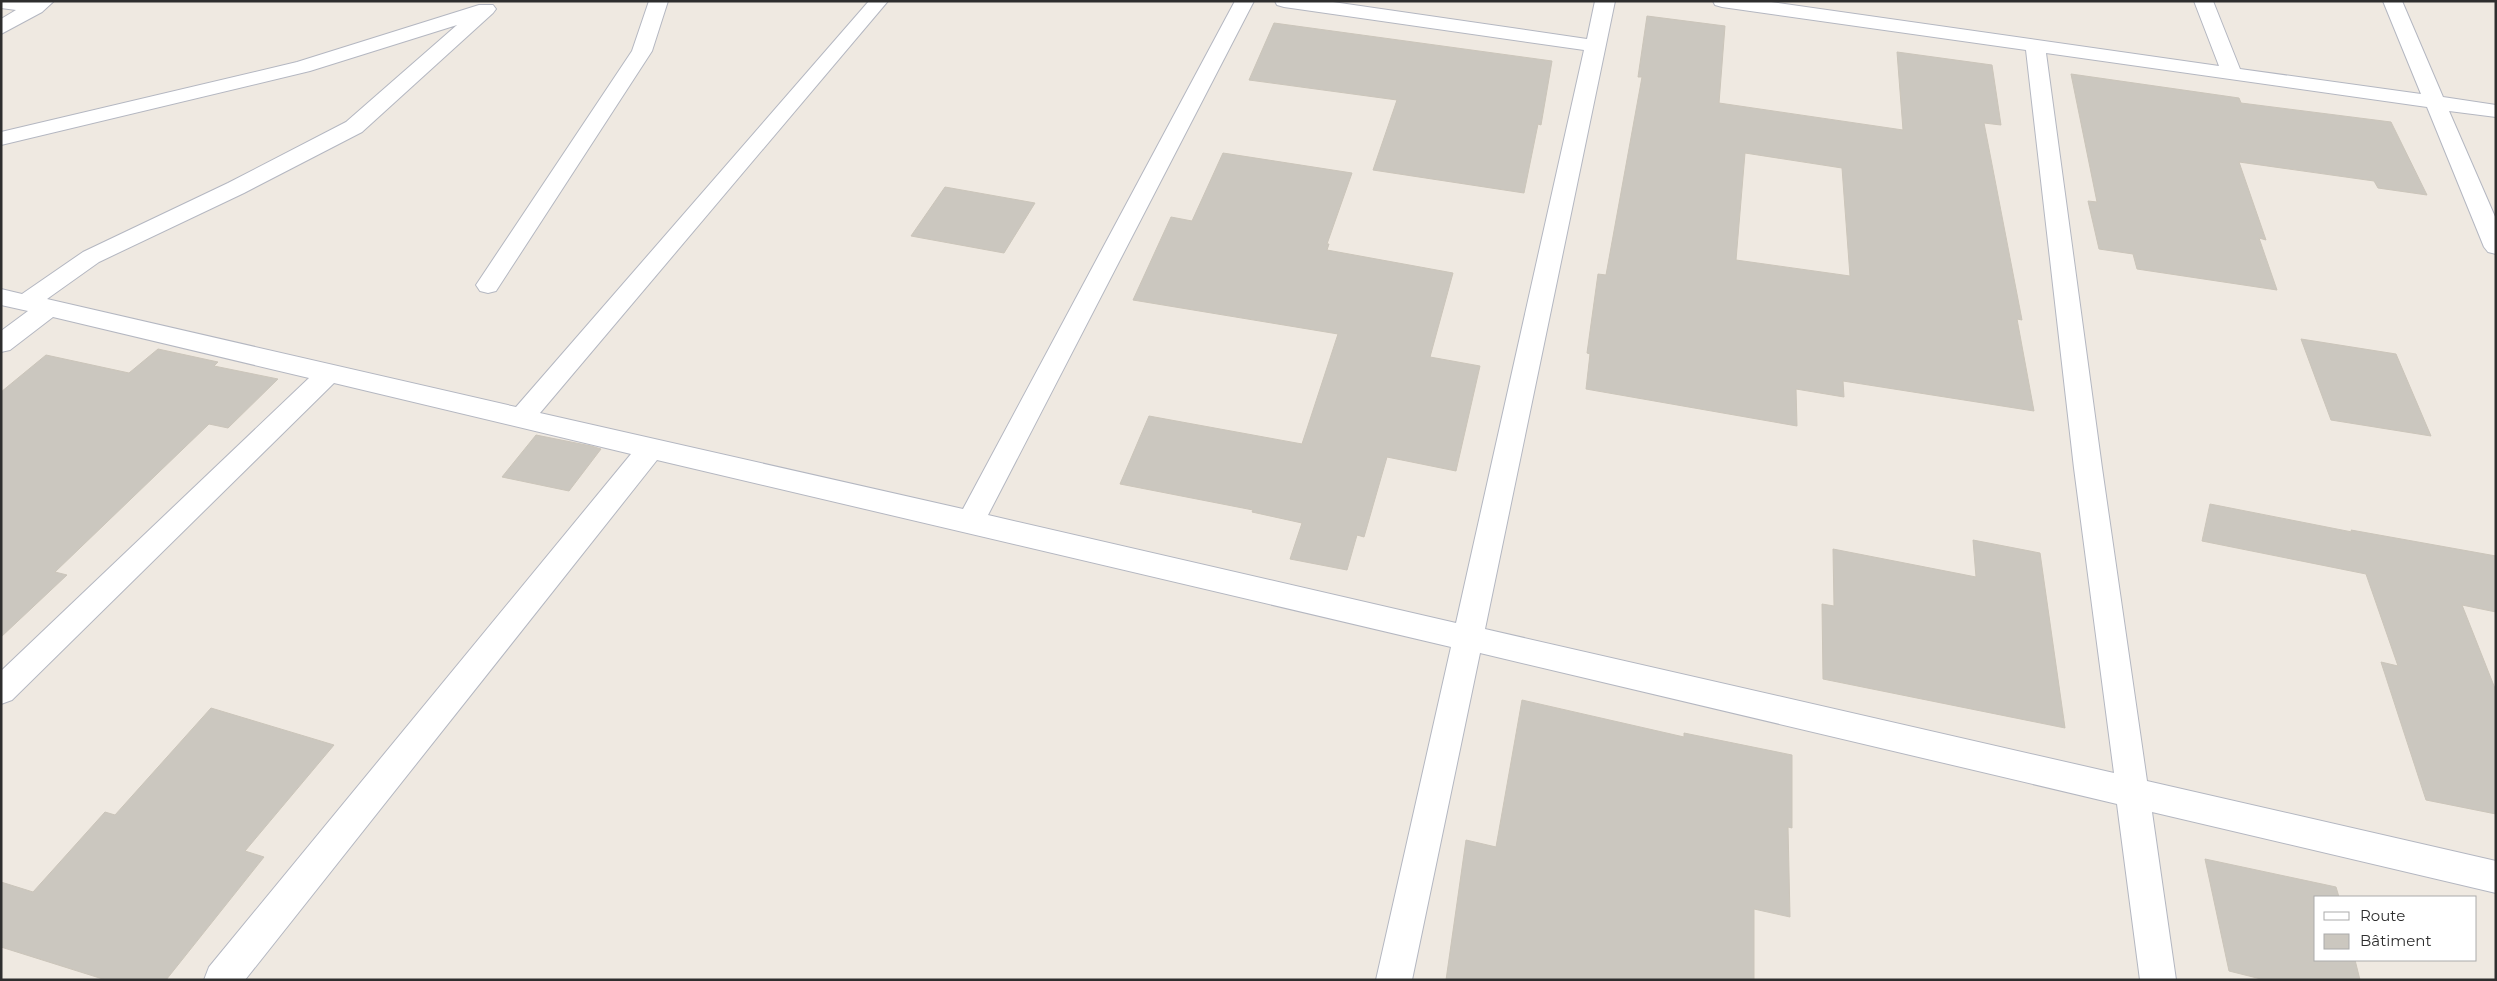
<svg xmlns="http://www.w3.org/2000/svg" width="2497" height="981" font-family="Montserrat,sans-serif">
<rect width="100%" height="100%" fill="#efe9e1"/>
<path fill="#cbc7bf" stroke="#cbc5ba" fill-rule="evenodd" d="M1647 16 1725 26 1719 103 1903 130 1897 52 1992 65 2001 125 1984 123 2022 320 2017 319 2034 411 1843 381 1844 397 1796 389 1797 426 1586 389 1590 354 1587 353 1598 274 1606 275 1642 77H1638ZM1745 153 1842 168 1850 276 1736 260Z
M1274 23 1552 61 1541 125 1538 124 1524 193 1373 170 1397 100 1249 80Z
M2071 74 2239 98 2241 103 2391 122 2427 195 2378 188 2374 181 2239 162 2266 240 2259 238 2277 290 2137 269 2133 254 2099 249 2088 201 2097 202Z
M1223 153 1352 173 1327 244H1329L1327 250 1453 273 1430 357 1480 366 1456 471 1387 457 1364 537 1357 535 1347 570 1290 559 1302 523 1252 512 1253 510 1120 484 1149 416 1302 444 1338 334 1133 300 1171 217 1192 221Z
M945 187 1035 203 1004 253 911 236Z
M2301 339 2396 354 2431 436 2331 420Z
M158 349 218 362 214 366 278 379 228 428 209 424 55 572 67 575 1 637V392L46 355 129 373Z
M536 435 591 446 601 449 569 491 502 477Z
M2210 504 2352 532 2351 530 2496 556V612L2462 605 2496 691V814L2426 800 2381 662 2398 666 2366 574 2202 541Z
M1973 540 2040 553 2065 728 1823 679 1822 604 1834 606 1833 549 1976 577Z
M1522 700 1684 737V733L1792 755V828L1788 827 1790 917 1754 909V980H1446L1466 840 1496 847Z
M211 708 334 745 245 851 264 857 166 980H106L1 947V882L33 892 105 812 115 815Z
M2205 859 2336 887 2339 897H2316V960H2355L2360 980H2265L2229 971Z"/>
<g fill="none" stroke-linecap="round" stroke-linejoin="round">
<g stroke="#b4b7c1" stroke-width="2">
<path id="minor" d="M1 1H54L42 12 1 34V19L16 10 1 8Z
M649 1H668L652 51 496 291 488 293 480 291 476 285 632 51Z
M869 1H888L540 413 963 509 1235 1H1254L988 515 1456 623 1584 50 1284 7 1277 5 1275 1H1326L1587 39 1595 1H1615L1485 629 2114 773 2074 468 2026 50 1722 7 1715 5 1713 1H1764L2219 66 2194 1H2213L2240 69 2421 94 2383 1H2402L2443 97 2496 105V117L2449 111 2496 219V254L2488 252 2484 247 2427 107 2046 53 2102 468 2147 781 2496 861V893L2152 812 2176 980H2140L2117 804 1480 653 1412 980H1376L1451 647 657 460 245 980H204L209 967 631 454 334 383 12 700 1 704V671L309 378 53 317 10 350 1 352V331L28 311 1 305V289L22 294 83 252 228 183 346 122 457 25 310 71 1 145V132L297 62 479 5H493L496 9 493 13 362 132 244 193 99 262 47 299 516 407Z"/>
</g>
<use href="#minor" fill="#fff" fill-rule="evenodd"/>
</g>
<rect width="2497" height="981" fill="none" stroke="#2e2e2e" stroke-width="5"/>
<rect x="2314" y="896" width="162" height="65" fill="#ffffff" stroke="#ababab"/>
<rect x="2324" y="912" width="25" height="8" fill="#ffffff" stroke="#ababab"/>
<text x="2360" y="921" font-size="15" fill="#2e2e2e">Route</text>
<rect x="2324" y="934" width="25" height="15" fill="#cbc7bf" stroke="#ababab"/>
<text x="2360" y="946" font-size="15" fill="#2e2e2e">Bâtiment</text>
</svg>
